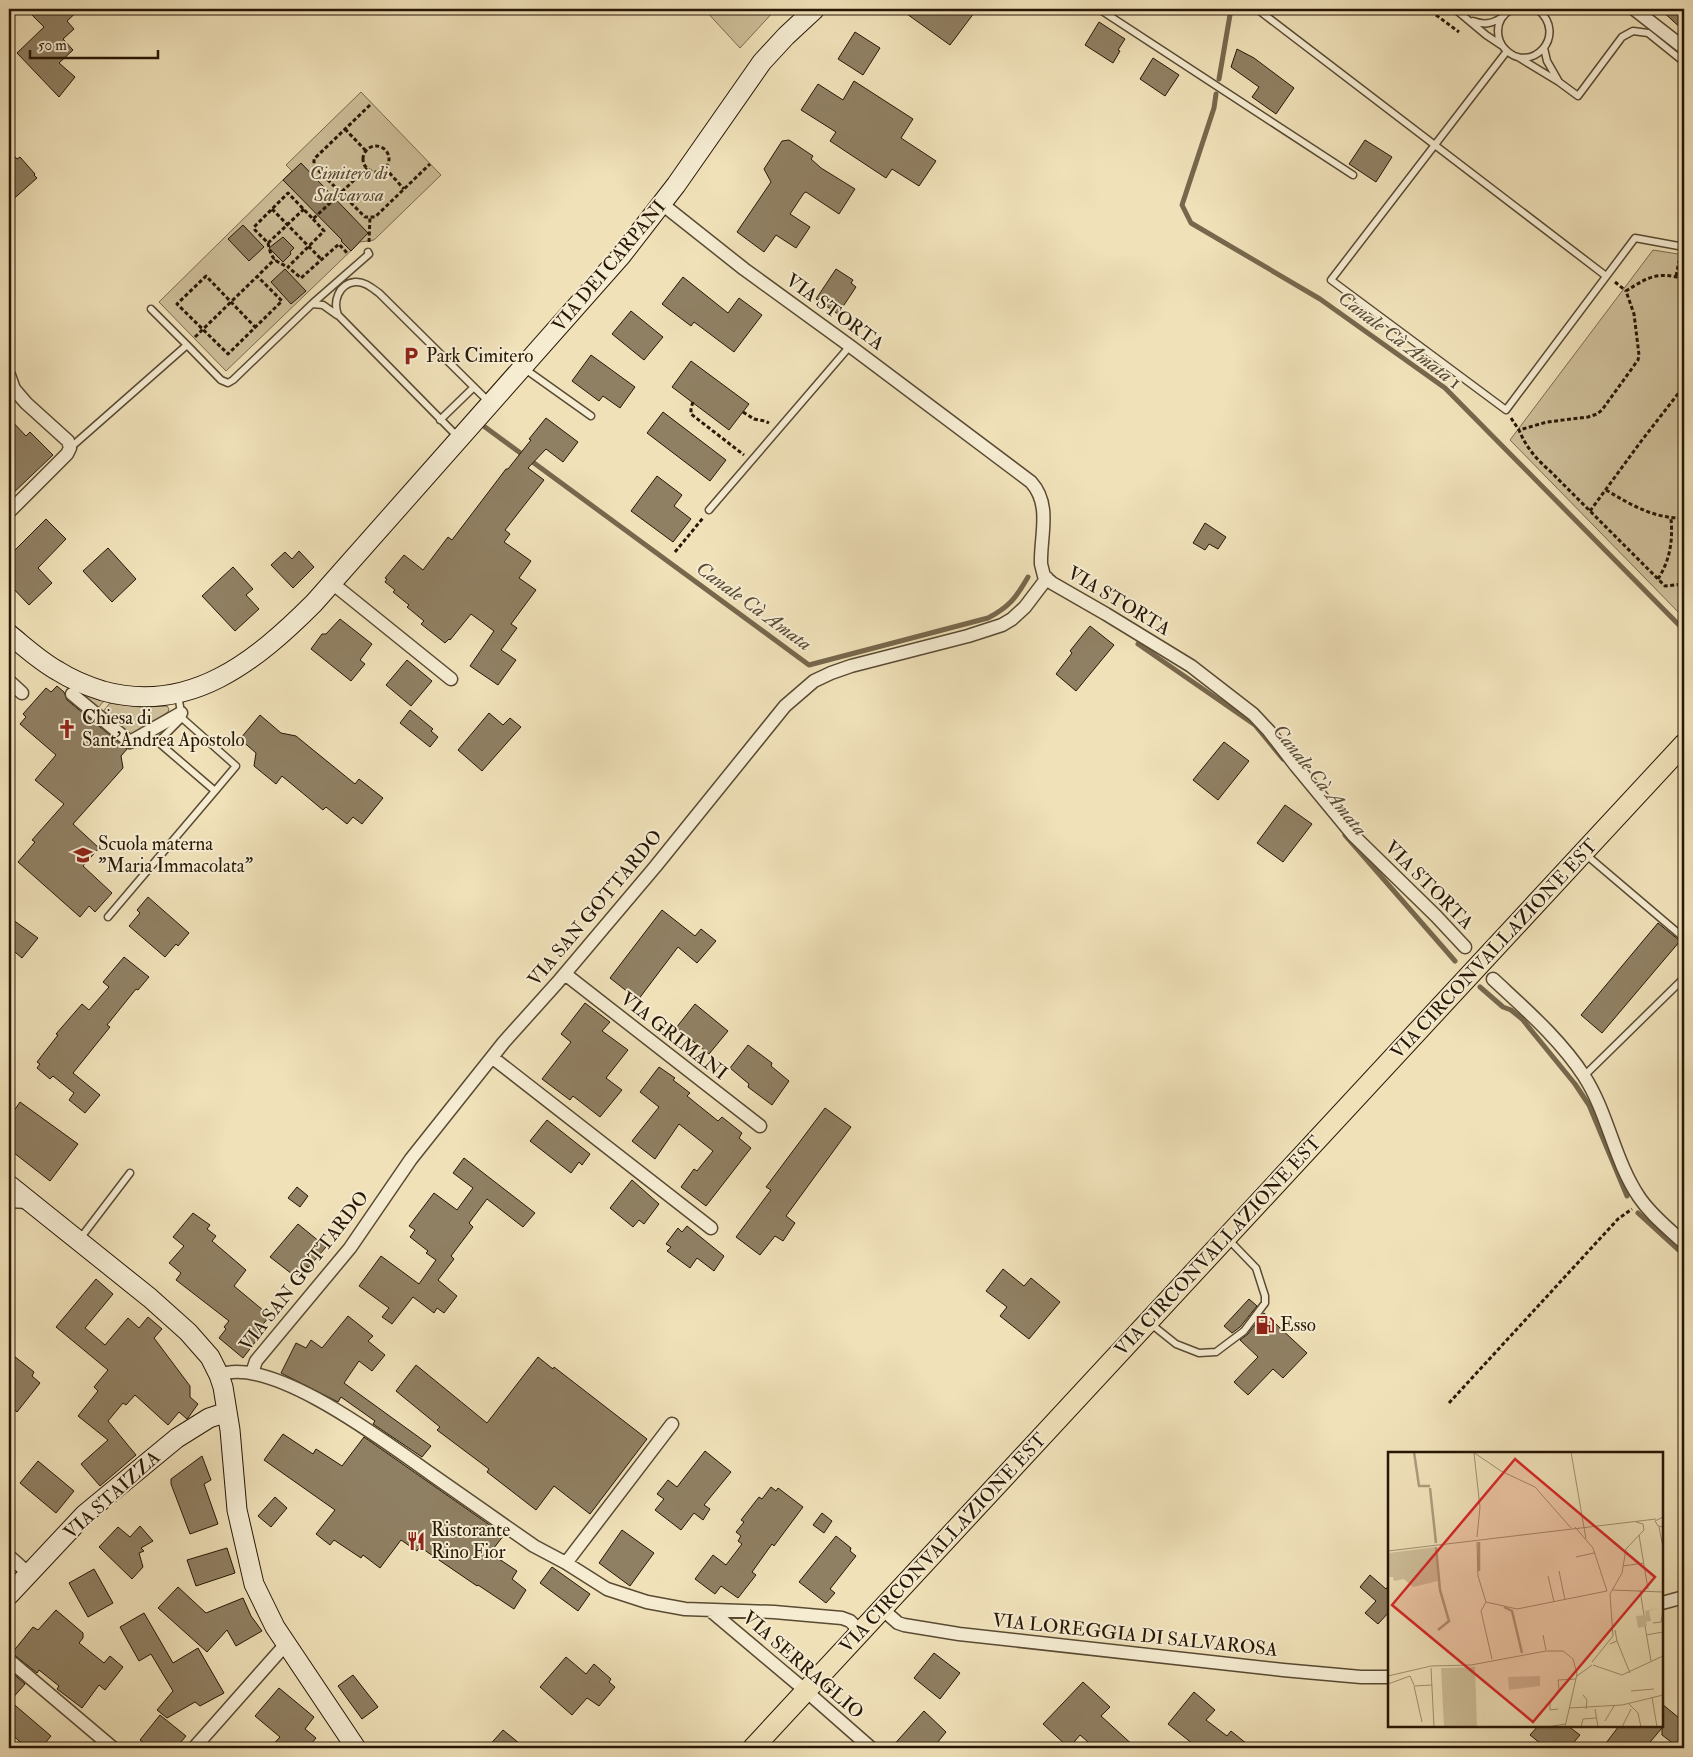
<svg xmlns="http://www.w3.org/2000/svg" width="1693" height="1757" font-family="'IM FELL Double Pica',serif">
<rect width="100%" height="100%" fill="#f0e1b9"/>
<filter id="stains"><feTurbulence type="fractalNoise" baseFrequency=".004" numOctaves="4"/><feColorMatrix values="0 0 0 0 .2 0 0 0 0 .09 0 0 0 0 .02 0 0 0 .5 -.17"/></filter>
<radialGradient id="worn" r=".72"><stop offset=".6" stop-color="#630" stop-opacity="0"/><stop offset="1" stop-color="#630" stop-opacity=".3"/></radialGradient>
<path fill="#cebf9a" stroke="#7a6b50" d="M704 9H776L740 48Z
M361 92 441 175 374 240 360 242 226 371 159 302 292 171 286 165Z
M1653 250 1684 255V618L1510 440Z
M78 692 104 701 96 710Z
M110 703 140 707 167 706 169 709 168 712 128 738 101 714Z"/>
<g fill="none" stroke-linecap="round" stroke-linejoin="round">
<path stroke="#77674c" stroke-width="5" d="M1219 79 1231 9
M1216 94 1214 108 1182 205 1191 223 1320 299 1445 388 1684 630
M485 427 809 665 988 618C1009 607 1016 598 1028 577
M1138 644 1255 725 1283 759
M1345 835 1455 961
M1480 987 1503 1007 1511 1010 1522 1019 1575 1084 1589 1105 1627 1196
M1638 1213 1684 1255"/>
</g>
<path fill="#908063" stroke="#271705" d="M26 9H80L67 21 74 29 63 39 73 50 59 63 75 77 59 97 17 53 44 27Z
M900 9H977L950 45Z
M1660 9H1684V31Z
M1099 22 1125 39 1118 50 1120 51 1113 63 1085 45Z
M855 32 880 48 863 75 838 59Z
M1237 49 1254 58 1294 88 1276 114 1252 97 1259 87 1231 67Z
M1153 58 1179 75 1165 96 1140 79Z
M854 81 913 119 901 138 936 161 919 186 892 169 886 178 830 141 836 132 801 110 818 84 843 100Z
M789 140 813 156 811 159 821 168 855 189 839 214 806 192 804 193 790 214 810 227 796 248 776 235 764 252 737 232 771 182 764 169 782 141Z
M1365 140 1392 157 1376 182 1349 164Z
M9 150 17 159 20 157 35 174 34 175 37 178 9 203Z
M301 163 368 233 351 251 341 241 342 240 283 180Z
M243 225 264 247 249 261 228 239Z
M283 237 294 248 290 252 291 254 283 262 269 248Z
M285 269 306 291 291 304 271 282Z
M836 269 853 280 851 283 856 287 838 314 816 299Z
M683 277 728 313 739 298 762 315 734 352 694 322 691 326 662 304Z
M631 311 663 337 644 360 612 334Z
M591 355 635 387 620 408 603 396 599 401 572 381Z
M691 361 749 404 729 430 672 387Z
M663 412 726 460 710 481 647 433Z
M9 418 26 436 30 432 53 455 9 497Z
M546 418 578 442 563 462 546 449 528 468 544 480 505 530 510 534 504 542 531 561 519 578 536 590 511 624 517 628 501 650 516 660 498 685 470 666 494 631 471 614 450 640 449 639 445 643 421 624 424 621 407 607 409 605 393 592 395 590 385 582 387 579 385 578 404 555 423 570 448 537 452 540 506 469H508L531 440 529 439Z
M657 476 682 495 674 506 691 519 673 542 631 511Z
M46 519 66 539 38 568 52 583 29 605 9 584V556Z
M1205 523 1226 537 1218 549 1209 544 1205 550 1193 543Z
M108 548 136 579 112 602 83 571Z
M299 551 314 567 293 588 271 565 285 552 292 559Z
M233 567 253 589 246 595 259 609 235 631 202 596Z
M340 619 372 644 360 660 365 664 351 681 311 649 322 634H326Z
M1090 626 1114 645 1076 691 1056 674 1072 653 1070 651Z
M407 660 432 681 411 706 386 685Z
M57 686 64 692 67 700 127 749 121 756 123 768 73 824 99 848 83 866 112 893 95 912 89 906 80 917 18 862 35 842 32 840 64 804 35 780 56 755 20 724 26 717 23 714 46 688 51 692Z
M410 710 433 729 431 731 438 737 430 747 400 723Z
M489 713 503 725 510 718 521 727 482 771 458 750Z
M260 715 281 733 296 736 355 784 359 779 383 798 362 824 353 817 347 824 326 807 323 810 282 776 276 784 254 766 256 753 240 739Z
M1224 742 1249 761 1218 800 1193 780Z
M1285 805 1312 824 1283 862 1257 843Z
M148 897 189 933 178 946 176 944 165 957 129 926 140 913 137 910Z
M662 910 695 936 701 929 716 941 697 963 678 947 638 1000 610 978Z
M9 917 38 938 22 958 9 947Z
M1658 923 1680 941 1602 1033 1581 1015Z
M124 957 149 977 138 990 136 989 107 1025 110 1027 73 1073 100 1095 85 1113 69 1100 74 1093 53 1076 50 1079 37 1068 40 1064 37 1062 58 1035 56 1034 82 1004 89 1010 109 987 103 982Z
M585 1003 610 1022 602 1031 628 1050 606 1078 622 1090 600 1117 573 1096 570 1100 542 1079 571 1042 561 1034Z
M695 1004 728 1031 709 1054 676 1028Z
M748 1045 772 1063 771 1066 789 1081 772 1105 748 1087 749 1084 730 1068Z
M659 1067 675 1078 673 1080 690 1093 687 1096 718 1121 722 1117 742 1133 739 1138 751 1148 706 1206 681 1187 694 1169 697 1171 713 1151 679 1124 655 1159 632 1141 659 1107 640 1092Z
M20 1102 78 1144 50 1181 9 1149V1118Z
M825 1108 851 1127 786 1216 795 1223 783 1241 775 1236 760 1255 736 1237 771 1190 766 1187Z
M547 1120 590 1154 582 1165 579 1162 571 1173 530 1141Z
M464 1158 535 1213 523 1227 487 1199 469 1223 473 1227 451 1256 454 1259 438 1280 457 1296 444 1313 437 1308 434 1313 413 1297 392 1324 382 1317 389 1308 359 1286 381 1256 419 1284 436 1260 426 1253 428 1251 410 1237 415 1230 409 1226 434 1193 457 1210 473 1188 453 1173Z
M632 1180 659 1204 644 1224 639 1220 633 1227 610 1208Z
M297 1187 308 1196 300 1207 288 1198Z
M193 1213 210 1225 207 1229 216 1236 212 1241 246 1270 234 1286 270 1316 258 1330 262 1333 243 1358 219 1338 226 1329 224 1327 229 1321 176 1280 181 1273 169 1263 184 1246 173 1237Z
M298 1224 326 1247 308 1268 307 1266 299 1276 294 1272 292 1274 270 1257Z
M687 1226 724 1256 714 1271 697 1258 690 1268 667 1251 671 1247 666 1244 678 1228 682 1232Z
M1003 1269 1024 1286 1031 1278 1060 1302 1029 1339 1000 1316 1007 1307 986 1291Z
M96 1279 113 1294 85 1328 105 1345 128 1318 139 1328 148 1317 162 1329 154 1338 190 1386V1397L198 1404 188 1418 187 1419 179 1412 168 1425 135 1395 126 1405 123 1403 108 1421 136 1455 100 1486 81 1464 108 1440 78 1416 98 1391 94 1387 108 1370 56 1327Z
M1249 1299 1257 1306 1240 1327 1232 1333 1224 1326Z
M1264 1313 1307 1353 1283 1378 1273 1369 1248 1395 1234 1382 1258 1357 1240 1340 1248 1334Z
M348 1316 373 1336 368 1341 385 1355 372 1371 359 1361 344 1383 431 1446 422 1457 373 1424 375 1421 341 1397 338 1402 281 1373 296 1343 306 1348 311 1340 322 1348Z
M9 1352 34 1372 32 1376 40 1383 17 1412 9 1405Z
M538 1357 553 1369 554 1367 647 1439 590 1514 554 1486 536 1510 487 1472 489 1469 437 1430 440 1427 396 1391 416 1365 487 1423Z
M283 1434 313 1454 316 1449 342 1466 364 1437 504 1535 490 1553 517 1571 512 1579 526 1590 514 1609 478 1585 477 1586 420 1547 417 1551 401 1540 380 1568 363 1555 361 1558 334 1540 330 1545 316 1534 335 1510 264 1460Z
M705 1451 731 1472 704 1505 710 1509 703 1520 694 1513 681 1530 655 1510 664 1499 657 1494 668 1480 677 1487Z
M202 1456 211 1480 204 1484 218 1524 190 1534 171 1484V1479Z
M38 1461 74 1491 56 1513 20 1483Z
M771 1487 776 1491 778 1488 803 1507 774 1546 772 1544 752 1572 756 1575 738 1598 721 1586 715 1594 695 1579 713 1555 726 1565 742 1544 738 1541 741 1536 736 1532 744 1522 741 1520 759 1497 762 1499Z
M275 1497 287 1508 271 1527 258 1516Z
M822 1513 832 1521 824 1533 813 1525Z
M140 1526 153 1541 141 1548 144 1551 139 1553 143 1567 132 1579 99 1547 118 1527 130 1537Z
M622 1530 654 1553 630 1586 599 1563Z
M836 1536 851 1548 850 1551 856 1556 830 1589 835 1593 826 1603 799 1582Z
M227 1548 235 1573 196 1586 187 1560Z
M552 1567 590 1594 578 1611 540 1583Z
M94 1569 113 1603 88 1617 69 1583Z
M1370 1575 1386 1589 1389 1585V1612L1378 1624 1365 1613 1376 1601 1360 1587Z
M178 1587 206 1613 243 1598 251 1616 262 1631 236 1646 227 1630 207 1652 158 1608Z
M56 1610 83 1633V1638L79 1643 104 1663 110 1656 123 1667 105 1690 99 1685 82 1708 57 1689 59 1686 39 1670 37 1673 12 1653 33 1627 38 1630Z
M144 1613 173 1663 198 1648 224 1693 200 1706 195 1702 167 1718 157 1710 173 1691 151 1654 139 1661 120 1627Z
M934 1653 960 1673 940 1699 914 1678Z
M566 1657 586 1674 594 1664 611 1679 609 1682 615 1687 599 1706 587 1698 572 1715 540 1687Z
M9 1670 25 1684 10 1701 51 1736 41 1748H27L9 1732Z
M353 1675 378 1707 362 1719 338 1686Z
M1083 1682 1110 1707 1101 1716 1136 1748H1095L1080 1735 1069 1748 1043 1724Z
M279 1688 314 1717 305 1729 316 1738 308 1748H270L280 1737 255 1716Z
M1194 1692 1215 1710 1206 1720 1227 1736 1231 1731 1252 1748H1198L1168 1724Z
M1662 1704 1684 1722V1748H1679L1662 1735V1728L1645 1748H1613L1606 1743 1619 1726H1662Z
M924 1711 946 1732 933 1748H891Z
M160 1715 186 1736 176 1748H151L140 1740Z
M1538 1726H1568L1580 1735 1569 1748H1546L1530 1735Z
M503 1730 525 1748H487Z"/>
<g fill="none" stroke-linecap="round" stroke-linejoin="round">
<g stroke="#594a32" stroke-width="9">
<path id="lane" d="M1099 9 1353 175
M1257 9 1606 276
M1455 9 1486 35 1501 45
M1512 9C1503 14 1498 21 1498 31 1498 38 1500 44 1505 49 1530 76 1570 35 1537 9
M1473 21C1484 25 1491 24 1501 18
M1544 48 1547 61 1559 82
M1507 51 1331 280 1506 410 1635 238 1684 247
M1518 57 1559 82 1578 96 1622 37 1633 31 1648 33 1684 62
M313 303 369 254 368 252
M151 309 187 345
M525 369 591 416
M440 420 474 387
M458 437 338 315C333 302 338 284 355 282 364 281 372 288 379 293L489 402
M70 448 187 345 221 380 228 383 233 380 312 304 323 305 337 315
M709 510 850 346
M178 695 182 718 236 766 215 791 158 742 182 718
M1584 853 1684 938
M108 917 215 791
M1584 1076 1684 978
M9 1204 27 1205
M79 1240 130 1173
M1151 1324 1176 1344 1199 1353 1216 1352 1244 1331 1265 1303V1296L1256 1268 1229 1240"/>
</g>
<g stroke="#594a32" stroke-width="15">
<path id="street" d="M1634 9 1684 48
M662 204 744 269 850 346 1031 482C1052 505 1040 536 1041 564L1044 576 1052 583 1106 614 1191 666 1253 714 1269 731 1296 766 1353 835 1436 916 1465 947
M9 375 14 389 26 403 68 441 70 448 67 454 9 512
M332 583 451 679
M9 681 22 693
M72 694 130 742 181 713
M565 974 760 1126
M1493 979C1525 1009 1560 1039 1584 1076 1608 1113 1614 1160 1639 1197 1651 1215 1668 1228 1684 1243
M493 1058 711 1228
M252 1373 256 1361 350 1248 411 1159 504 1042 557 983 655 867 785 706 814 681 831 673 851 666 968 636 1002 625 1012 619 1025 607 1047 578
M219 1375C271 1354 388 1444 431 1474 465 1498 500 1522 534 1546L566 1563 607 1589 647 1602 685 1609 774 1612 842 1618 850 1621 861 1632
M9 1556 29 1574
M566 1563 672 1424
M1662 1603 1684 1597
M882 1609 898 1623 904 1625 959 1634 1283 1670 1361 1677H1389
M711 1611 806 1691 871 1748
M9 1660 113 1748
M194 1748 286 1644"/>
</g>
<g stroke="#271705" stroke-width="21">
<path id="secondary" d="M9 634C25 647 40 661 58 671 72 680 87 686 103 691 190 715 256 661 314 603L621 256 676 185 762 62 786 36 815 9
M9 1185 150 1298 188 1332 210 1357 219 1375 223 1387 230 1430 237 1510 254 1584 275 1627 356 1748
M9 1595 85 1514 177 1438 209 1418 227 1412"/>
</g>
<g stroke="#271705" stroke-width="22">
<path id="primary" d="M753 1748 1684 744"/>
</g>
<path stroke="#271705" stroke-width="3" stroke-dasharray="4 2.5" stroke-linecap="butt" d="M1436 15 1459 32
M370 105 314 159V166L365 217H375L430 164
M345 129 366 151
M363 159a13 13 0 1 1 26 0a13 13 0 1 1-26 0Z
M385 168 404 189
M272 209 322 260
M304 209 268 243 255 230 254 227 288 193 313 219 367 168
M313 219 324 231 288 267 301 278 339 244 347 253
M369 242 370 217
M268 243C271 258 274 261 288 267
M1676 276 1680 257
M1684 279C1658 271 1648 277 1626 291L1634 314 1639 355 1638 360 1602 410 1597 414 1588 417 1547 422 1519 430C1526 447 1536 459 1550 471L1665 586 1684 584
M1615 282 1626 291
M256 328 206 276 177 304 228 354 282 301 257 276
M195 337 275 259
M693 402 691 408V414L744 455
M743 412 754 419 765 421 769 423
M1511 418 1519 430
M1606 490C1631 505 1655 519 1684 518
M1590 511 1639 444 1684 386
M675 552 703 518
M1658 579C1670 560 1673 541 1671 519
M1449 1403 1618 1219 1632 1209"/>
<use href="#lane" stroke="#f5ecd2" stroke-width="6"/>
<use href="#street" stroke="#f5ecd2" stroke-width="12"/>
<use href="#secondary" stroke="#f5ecd2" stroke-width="19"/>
<use href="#primary" stroke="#f0e1b9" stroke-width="20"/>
</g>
<defs>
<g id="parking-bare" transform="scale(1.5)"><path d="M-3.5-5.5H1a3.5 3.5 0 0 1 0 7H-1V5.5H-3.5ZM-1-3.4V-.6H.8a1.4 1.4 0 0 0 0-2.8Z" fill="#8f2418" stroke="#f5ecd2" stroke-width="2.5" paint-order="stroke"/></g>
<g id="church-bare" transform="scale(1.5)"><path d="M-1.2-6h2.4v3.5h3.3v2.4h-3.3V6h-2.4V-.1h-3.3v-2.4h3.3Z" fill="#8f2418" stroke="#f5ecd2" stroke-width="2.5" paint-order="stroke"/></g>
<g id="school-bare" transform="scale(1.5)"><path d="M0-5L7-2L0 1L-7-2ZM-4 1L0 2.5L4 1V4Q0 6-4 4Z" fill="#8f2418" stroke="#f5ecd2" stroke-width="2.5" paint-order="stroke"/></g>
<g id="fuel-bare" transform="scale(1.5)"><path d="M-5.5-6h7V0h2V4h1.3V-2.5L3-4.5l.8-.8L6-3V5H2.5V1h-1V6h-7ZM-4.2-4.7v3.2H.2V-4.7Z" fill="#8f2418" stroke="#f5ecd2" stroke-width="2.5" paint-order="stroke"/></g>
<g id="restaurant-bare" transform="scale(1.5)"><path d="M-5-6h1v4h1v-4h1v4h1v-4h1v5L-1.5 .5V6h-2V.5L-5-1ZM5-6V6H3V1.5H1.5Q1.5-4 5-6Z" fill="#8f2418" stroke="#f5ecd2" stroke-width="2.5" paint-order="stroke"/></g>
</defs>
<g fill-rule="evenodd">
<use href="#parking-bare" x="411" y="356"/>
<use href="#church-bare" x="67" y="729"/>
<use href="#school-bare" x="83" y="855"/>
<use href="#fuel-bare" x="1265" y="1325"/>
<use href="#restaurant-bare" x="416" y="1541"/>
</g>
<g text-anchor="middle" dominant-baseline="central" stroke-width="4" stroke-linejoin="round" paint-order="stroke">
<g font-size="19" font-style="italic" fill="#594932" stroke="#f5ecd2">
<text x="349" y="173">Cimitero di<tspan x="349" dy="22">Salvarosa</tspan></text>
</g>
<g font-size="19" fill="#271705" stroke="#f5ecd2">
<text transform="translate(609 266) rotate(-50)">VIA DEI CARPANI</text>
<text transform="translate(835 312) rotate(36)">VIA STORTA</text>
<text transform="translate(1119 601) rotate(31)">VIA STORTA</text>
<text transform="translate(1429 885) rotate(45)">VIA STORTA</text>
<text transform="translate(595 908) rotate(-50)">VIA SAN GOTTARDO</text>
<text transform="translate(1494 949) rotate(-47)">VIA CIRCONVALLAZIONE EST</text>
<text transform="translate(674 1036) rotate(38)">VIA GRIMANI</text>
<text transform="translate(1218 1246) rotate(-47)">VIA CIRCONVALLAZIONE EST</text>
<text transform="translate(304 1271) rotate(-52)">VIA SAN GOTTARDO</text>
<text transform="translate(112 1495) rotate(-42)">VIA STAIZZA</text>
<text transform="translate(943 1543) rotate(-47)">VIA CIRCONVALLAZIONE EST</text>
<text transform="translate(1135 1635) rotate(6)">VIA LOREGGIA DI SALVAROSA</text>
<text transform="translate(803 1665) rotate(41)">VIA SERRAGLIO</text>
</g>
<g font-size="19" fill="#271705" stroke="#f5ecd2" text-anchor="start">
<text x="426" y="356">Park Cimitero</text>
<text x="82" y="718">Chiesa di<tspan x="82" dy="22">Sant'Andrea Apostolo</tspan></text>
<text x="98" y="844">Scuola materna<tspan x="98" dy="22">"Maria Immacolata"</tspan></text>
<text x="1280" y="1325">Esso</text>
<text x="431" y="1530">Ristorante<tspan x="431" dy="22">Rino Fior</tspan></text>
</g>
<g font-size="20" font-style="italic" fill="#5c4c35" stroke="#f5ecd2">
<text transform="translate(1400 340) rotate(37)">Canale Cà Amata 1</text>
<text transform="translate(754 606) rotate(36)">Canale Cà Amata</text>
<text transform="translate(1320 780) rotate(51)">Canale Cà Amata</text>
</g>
</g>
<g transform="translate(1388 1452)">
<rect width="275" height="275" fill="#f0e1b9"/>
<path d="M48 95 50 129 25 135 16 127 6 129 5 125H0V101ZM270 156 261 159 263 169 258 170 259 174 250 176 248 164 258 163 257 159ZM87 215 89 275H56L53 216ZM152 224V234L121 238 120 225Z" fill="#cebf9a"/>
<path fill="none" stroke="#ac9c7c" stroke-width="2.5" d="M26 0 31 34H42M42 36 48 91M91 90V119M48 95 52 138 61 169 50 178M116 155 124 159 134 201"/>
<path fill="none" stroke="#a09071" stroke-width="1" d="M85 0 113 19 147 35 183 76M183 0 198 87M86 1 92 55 89 85M275 65 267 69 270 74 275 75M187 75 205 96 219 139M271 75 275 95M251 83 260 137M89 90 90 124 98 150M0 99 268 67M188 105 206 101M235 114 256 111M171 119 177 148M160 124 166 150M225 138 275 140M252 138 256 163M98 150 129 157 219 139M98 150 93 159 104 207M265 171 273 170 275 159M257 174 263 209M155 183 158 198M258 183 275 180M229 189 242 221M222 192 229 189 227 178M204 210 225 184 222 142 234 121 238 97 256 78 255 72 248 70M205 213 234 223 275 204M43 216 46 275M0 224 43 214 83 213 158 199H175L185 207 189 222 177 275M189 224 204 213M0 232 22 224 26 233M243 239 266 237M195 243 199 248 198 257M264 245 269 275M241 252 250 261 253 275M181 256 234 253 275 243M170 257 162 258V251L171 237 170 228 188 227M207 257 210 275M217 269 226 254M34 270 26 234 44 233M159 275 177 272M193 275 195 267 208 266M234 275 243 257"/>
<path fill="#d62828" fill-opacity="0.15" stroke="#d62828" stroke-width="2.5" d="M127 7 267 125 145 270 4 153Z"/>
<rect width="275" height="275" fill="none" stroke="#271705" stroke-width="2.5"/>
</g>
<rect width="1693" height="1757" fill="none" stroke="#f0e1b9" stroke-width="30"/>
<rect x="10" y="10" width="1673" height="1737" fill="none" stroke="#271705" stroke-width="2.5"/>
<rect x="15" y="15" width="1663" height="1727" fill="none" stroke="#271705"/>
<path d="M30 50v8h128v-8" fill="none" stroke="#271705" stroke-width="2.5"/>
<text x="38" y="50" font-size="15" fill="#271705" stroke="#f5ecd2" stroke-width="4" paint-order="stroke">50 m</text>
<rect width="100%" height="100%" filter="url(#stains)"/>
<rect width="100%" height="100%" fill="url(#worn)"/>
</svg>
